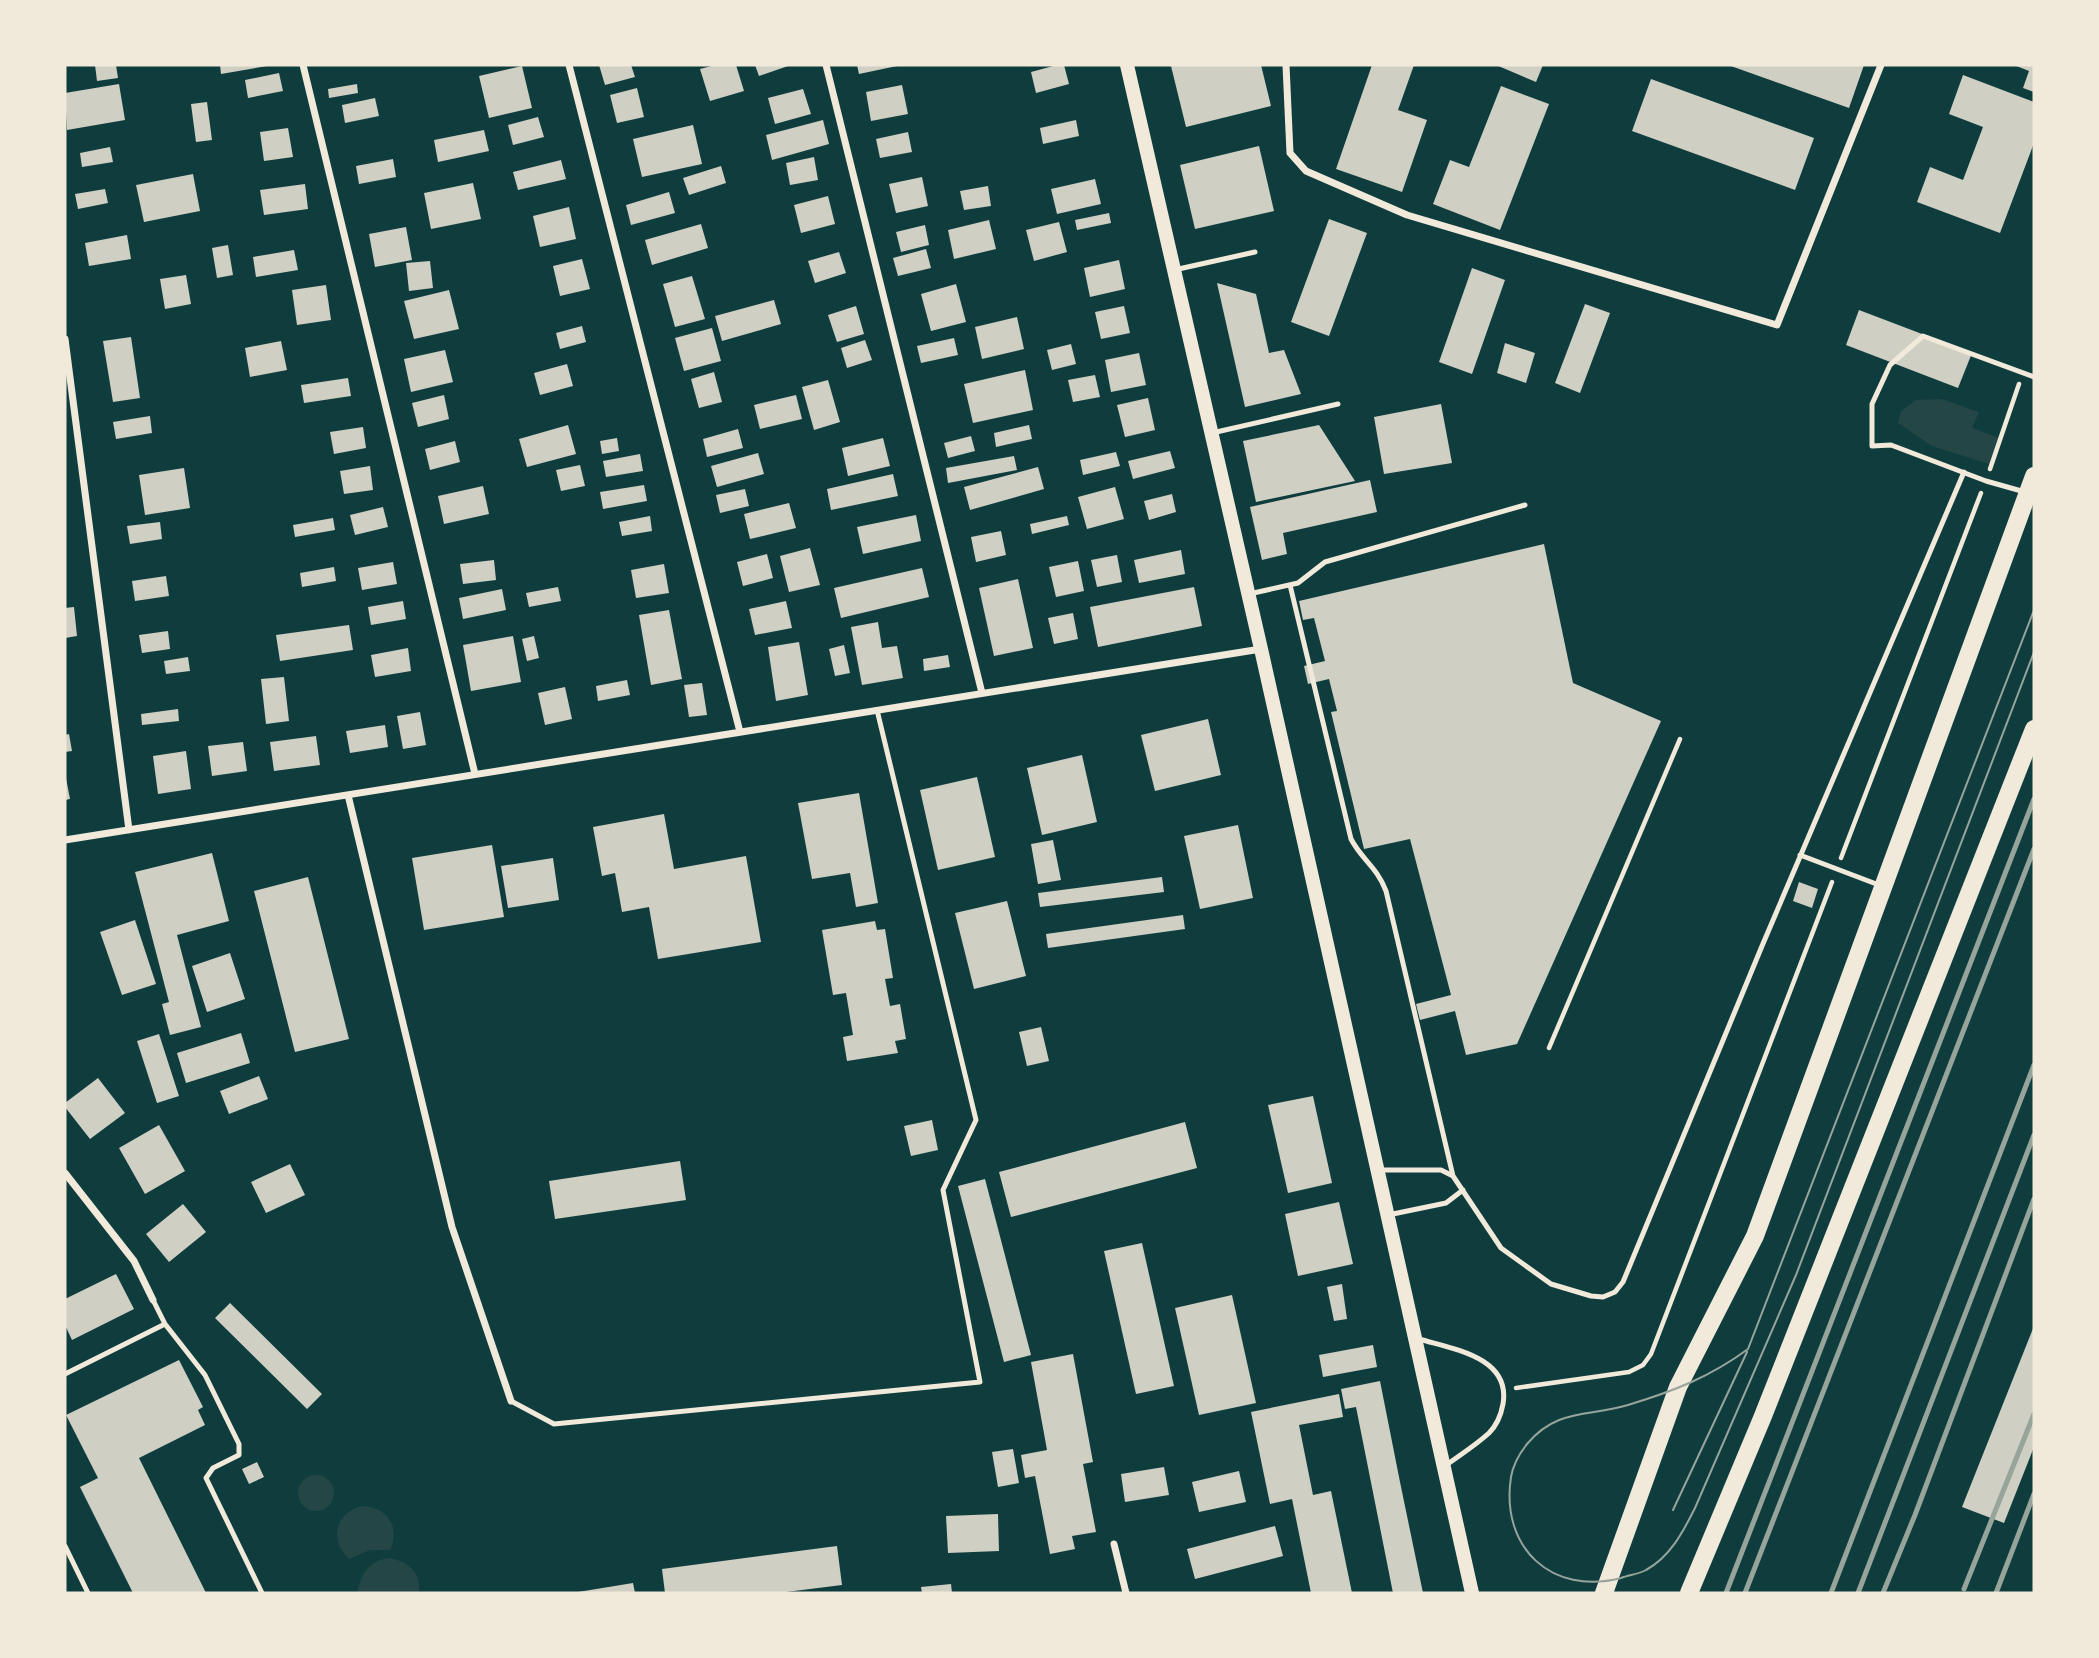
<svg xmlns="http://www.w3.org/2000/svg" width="2099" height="1658" font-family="Commissioner,sans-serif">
<rect width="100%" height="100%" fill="#0f3d3e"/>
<path fill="#244646" d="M1941 399 1979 412 1972 428 1999 438 1989 464 1932 446 1898 423 1901 411 1916 400Z
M298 1493a18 18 0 1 1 36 0a18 18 0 1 1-36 0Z
M361 1506C387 1506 401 1527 390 1550H370L349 1559C329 1540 335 1514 361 1506Z
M389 1558C409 1561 421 1573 419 1593H357C361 1574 369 1561 389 1558Z"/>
<path fill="#cfcfc3" d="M95 65H116L118 78 97 81Z
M220 65H267V66L221 74Z
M599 65H631L635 77 605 85Z
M715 65H736L744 91 710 101 700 69Z
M755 65H791L759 76Z
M857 65H897V66L859 74Z
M1057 65H1064L1069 84 1036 93 1031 72Z
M1176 65H1261L1271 106 1186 127 1171 66Z
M1372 65H1414L1398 110 1427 120 1402 192 1336 169Z
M1496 65H1543L1536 82Z
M1728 65H1864L1849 108Z
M2014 65H2034V92L2023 88 2029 71Z
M522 66 532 108 489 118 479 76Z
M279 73 283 91 248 98 245 80Z
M1963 75 2034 102V143L2000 233 1917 202 1930 167 1963 180 1983 127 1949 114Z
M1651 79 1814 138 1795 190 1632 131Z
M119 84 125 120 67 130 65 93Z
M357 84 358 93 329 98 328 89Z
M902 85 908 114 871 121 866 92Z
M1501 86 1549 104 1500 230 1433 204 1450 160 1469 167Z
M637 88 644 117 617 123 610 95Z
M803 89 811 114 775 124 768 98Z
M375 98 379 116 345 123 342 105Z
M207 102 212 140 196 142 191 104Z
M538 117 544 137 513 145 508 125Z
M823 120 829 144 772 160 766 135Z
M1076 120 1079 136 1043 144 1040 128Z
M693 125 702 164 642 177 633 139Z
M288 128 293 157 264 161 260 132Z
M484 130 489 151 438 162 434 140Z
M908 132 912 152 880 158 876 139Z
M1259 146 1274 211 1195 229 1180 165Z
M110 147 113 162 82 167 80 153Z
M814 157 818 180 790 185 786 163Z
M393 159 396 177 359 184 356 166Z
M561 160 566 179 518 190 513 172Z
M721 166 726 183 689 195 683 178Z
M193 174 200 211 144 222 136 185Z
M922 177 928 206 896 213 889 184Z
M1095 179 1101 204 1057 214 1051 189Z
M473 183 481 219 431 229 424 193Z
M305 184 308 209 264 215 260 190Z
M988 186 991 206 964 210 960 191Z
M105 189 108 203 78 209 75 194Z
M669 192 675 213 631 225 626 205Z
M828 196 835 224 801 233 794 205Z
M569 207 576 239 540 247 533 216Z
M1109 213 1111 223 1077 230 1075 220Z
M1329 219 1367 233 1329 336 1291 322Z
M989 220 996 249 954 259 948 230Z
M1059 222 1067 252 1034 261 1026 230Z
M701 224 708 248 652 265 645 240Z
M925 225 929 245 901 252 896 232Z
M406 227 412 260 375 267 369 234Z
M127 235 131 259 89 266 85 243Z
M228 245 233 275 217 278 212 248Z
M926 249 931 268 898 276 893 258Z
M294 250 298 270 256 277 253 257Z
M839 252 846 273 815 283 808 261Z
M582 259 590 289 560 296 553 266Z
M1119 260 1125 289 1090 297 1084 268Z
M430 261 433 288 409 291 406 263Z
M1472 268 1505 280 1472 374 1439 362Z
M186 275 191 304 165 309 160 279Z
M692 276 705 319 675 327 663 284Z
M1217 283 1256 294 1269 353 1284 350 1301 394 1245 407Z
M956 284 966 322 931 331 921 294Z
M326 285 331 320 297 325 292 290Z
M449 290 459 329 414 339 404 301Z
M774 300 781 324 722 341 715 316Z
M1585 304 1610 313 1580 393 1555 383Z
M856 306 864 334 837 342 828 315Z
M1124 306 1130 333 1101 339 1095 312Z
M1859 310 1972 353 1958 388 1846 345Z
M1017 317 1024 349 982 359 975 327Z
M582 326 586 342 560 349 556 333Z
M712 328 721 361 684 371 675 338Z
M131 337 140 398 113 402 103 341Z
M954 338 958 355 921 363 917 346Z
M865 340 872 360 847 368 841 348Z
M281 341 287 370 250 377 245 348Z
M1505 343 1535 353 1526 383 1497 373Z
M1071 344 1076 364 1052 370 1047 350Z
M445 350 453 382 411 392 404 359Z
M1139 353 1146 385 1111 392 1105 360Z
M567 364 573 386 540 395 534 373Z
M1025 370 1033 410 973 423 964 384Z
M714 372 722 402 699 408 691 379Z
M1095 375 1100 397 1073 402 1068 380Z
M348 378 351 396 304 403 301 385Z
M828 380 840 422 814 430 802 387Z
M444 395 449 419 418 427 412 403Z
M796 395 802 419 760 429 754 405Z
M1148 398 1155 430 1125 437 1117 405Z
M1441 404 1452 463 1384 474 1374 417Z
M150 416 152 433 116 439 113 422Z
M568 425 576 454 527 467 519 439Z
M1029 425 1032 439 996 447 994 433Z
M1319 425 1355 481 1256 502 1243 441Z
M363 427 366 448 334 454 330 432Z
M738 429 743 448 707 457 703 439Z
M971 436 975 451 948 458 944 443Z
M617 438 619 451 602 454 600 441Z
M883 438 890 466 848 476 842 448Z
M455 441 460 462 430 470 425 449Z
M1170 451 1175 468 1133 479 1128 461Z
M1116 452 1120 466 1083 475 1080 460Z
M758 453 764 474 717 487 711 466Z
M640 454 643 471 606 477 603 461Z
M1014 456 1017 470 948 483 946 468Z
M580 465 585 486 561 491 556 470Z
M370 466 373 490 344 494 340 471Z
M1038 467 1044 489 970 510 964 487Z
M184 468 190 508 145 515 139 475Z
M893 474 898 496 831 510 827 489Z
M1370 480 1377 512 1283 533 1287 554 1262 560 1250 507Z
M644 485 647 501 603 509 600 492Z
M483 486 489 514 444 524 438 496Z
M1115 487 1124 519 1087 529 1078 497Z
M745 489 749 506 720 513 716 495Z
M1172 494 1176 512 1149 520 1144 501Z
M789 503 796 528 750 539 744 514Z
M383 507 388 527 355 535 350 515Z
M916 515 921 541 863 554 857 527Z
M650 516 652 531 622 536 619 522Z
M1067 516 1069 525 1032 534 1030 524Z
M333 518 335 530 295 537 293 525Z
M160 522 162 539 130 544 127 526Z
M1001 531 1006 555 976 562 971 537Z
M1544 544 1573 683 1661 721 1517 1044 1466 1055 1455 1011 1420 1020 1416 1004 1451 995 1410 839 1364 849 1331 712 1337 711 1329 679 1308 684 1304 666 1325 661 1314 618 1303 620 1299 601Z
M810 548 820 585 789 592 780 556Z
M1181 550 1185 574 1139 583 1134 560Z
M767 554 773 578 743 586 737 562Z
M1117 555 1122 582 1097 587 1091 560Z
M494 560 496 580 463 584 460 564Z
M1078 561 1084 591 1056 597 1049 567Z
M393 562 397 584 362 590 358 568Z
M664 564 669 593 636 598 631 570Z
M334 567 336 581 302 587 300 573Z
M922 568 929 597 841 618 834 588Z
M166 576 169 596 135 601 132 581Z
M1018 579 1033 648 994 656 979 588Z
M558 587 561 601 529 607 526 593Z
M1194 587 1202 626 1098 647 1090 607Z
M502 589 506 610 463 619 459 598Z
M403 601 406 619 371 625 368 607Z
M786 601 792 628 755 635 749 609Z
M74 607 77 636 65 638V608Z
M669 610 682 679 651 685 639 615Z
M1073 613 1078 639 1054 644 1048 618Z
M878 622 882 648 897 646 903 678 862 685 851 627Z
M349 625 353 650 280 661 276 635Z
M168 631 170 649 142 653 139 635Z
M513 636 521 682 471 691 463 645Z
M534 636 539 658 527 661 522 639Z
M799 642 808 695 776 701 768 647Z
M844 645 850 673 835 676 829 649Z
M408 648 411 671 375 677 371 655Z
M948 655 950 667 924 671 923 659Z
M188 657 190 671 166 674 164 661Z
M284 677 289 721 266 724 261 679Z
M627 680 630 695 598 701 596 686Z
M702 683 707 715 689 717 684 685Z
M565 687 572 719 545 725 538 693Z
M178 709 179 721 142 725 141 714Z
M420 712 426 745 403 749 397 716Z
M1208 719 1221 775 1155 791 1141 735Z
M385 725 388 747 350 753 346 731Z
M69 734 72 751 65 752V735Z
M316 736 320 765 274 771 270 742Z
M243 742 247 771 212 776 208 746Z
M186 751 191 789 158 794 153 756Z
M1082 755 1097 822 1042 835 1027 768Z
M65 773 70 799 65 800Z
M977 777 995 857 938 870 920 790Z
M859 793 878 903 856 907 850 873 812 879 798 803Z
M664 814 674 869 746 856 761 942 658 959 649 907 622 912 615 873 602 876 593 827Z
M1238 825 1253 898 1200 909 1184 836Z
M1053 840 1061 880 1038 884 1031 844Z
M492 845 504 917 424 930 412 858Z
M212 853 229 921 177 935 201 1027 170 1035 162 1004 169 1002 135 872Z
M553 858 559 900 508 908 501 866Z
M308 877 349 1039 295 1052 254 891Z
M1162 877 1164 892 1040 907 1038 893Z
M1799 882 1818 889 1812 908 1793 901Z
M1007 901 1026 976 974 989 955 913Z
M1183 915 1185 929 1048 948 1046 934Z
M135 920 156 984 122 995 100 932Z
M875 921 877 930 885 929 893 978 885 979 890 1006 900 1004 906 1039 895 1041 898 1053 847 1061 843 1037 853 1035 846 993 833 995 822 930Z
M230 953 245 999 207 1012 192 966Z
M1041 1027 1049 1061 1027 1066 1019 1032Z
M241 1033 250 1063 186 1083 177 1053Z
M159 1034 179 1096 157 1103 137 1041Z
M259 1076 268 1099 229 1114 220 1091Z
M98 1078 125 1113 90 1139 65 1107V1103Z
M1313 1096 1332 1183 1288 1193 1268 1105Z
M932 1120 938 1150 911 1156 904 1126Z
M1185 1122 1197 1168 1011 1217 999 1172Z
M159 1125 185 1171 145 1194 119 1148Z
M680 1161 686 1200 555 1219 549 1181Z
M290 1164 305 1195 266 1213 251 1182Z
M985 1179 1031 1355 1004 1362 958 1186Z
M1339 1202 1353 1264 1298 1276 1285 1214Z
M183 1204 206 1232 169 1262 146 1234Z
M1142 1243 1174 1386 1136 1394 1104 1251Z
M116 1274 134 1309 72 1340 65 1325V1299Z
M1342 1284 1347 1319 1334 1321 1327 1287Z
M1232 1295 1256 1403 1199 1415 1175 1308Z
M230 1303 322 1394 307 1409 215 1318Z
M2034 1326V1447L2004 1523 1962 1507Z
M1373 1345 1377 1367 1323 1377 1319 1355Z
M1073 1354 1093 1462 1083 1464 1096 1532 1072 1536 1075 1549 1050 1554 1035 1476 1025 1478 1021 1455 1047 1450 1031 1362Z
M179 1360 203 1407 198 1410 205 1425 139 1458 206 1593H133L80 1487 98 1478 66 1415Z
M1380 1381 1400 1482 1423 1593H1393L1356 1407 1345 1409 1341 1389Z
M1339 1394 1343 1417 1299 1425 1313 1495 1331 1491 1352 1593H1311L1292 1499 1270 1504 1251 1412Z
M1013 1449 1019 1483 998 1487 992 1452Z
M257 1462 264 1477 249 1484 242 1469Z
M1164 1467 1169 1495 1125 1502 1121 1474Z
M1239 1471 1246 1502 1199 1512 1192 1482Z
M998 1514 999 1551 948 1553 946 1516Z
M1275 1526 1283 1556 1195 1579 1187 1549Z
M837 1546 842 1585 778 1593H665L662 1569Z
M633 1583 635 1593H579L578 1592Z
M951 1584 952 1593H922L921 1587Z"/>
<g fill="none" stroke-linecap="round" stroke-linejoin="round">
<path stroke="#f1e9da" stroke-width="4.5" d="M1990 469 2019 384
M1841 858 1981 493
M1549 1048 1680 739
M1516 1388 1629 1372 1643 1365 1651 1354 1832 882"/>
<path stroke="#f1e9da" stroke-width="5" d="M1174 270 1255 252
M1212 433 1338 404
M2025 492 1986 481 1891 445 1872 446V404L1890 365 1923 336 2034 377
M1290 585 1351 839C1362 860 1377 867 1386 891L1453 1176
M1249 594 1298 583 1325 562 1525 505
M1800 855 1879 885
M1378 1170H1441L1453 1176 1501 1248 1551 1284 1591 1296 1603 1297 1615 1292 1623 1282 1762 946 1964 472
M1388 1215 1446 1203 1463 1190
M153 1300 165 1324
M1419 1339C1453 1349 1511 1357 1503 1404 1501 1415 1497 1425 1489 1433 1476 1445 1460 1455 1445 1466
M65 1374 165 1324 205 1375 239 1444V1455L213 1468 206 1478 262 1593
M511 1401 554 1424 980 1382 943 1190 976 1120 877 710
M65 1546 88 1593"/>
<path stroke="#f1e9da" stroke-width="7" d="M303 65 475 774
M569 65 740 732
M826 65 982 693
M1286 65 1290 153 1306 171 1407 215 1777 325 1881 65
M65 339 129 830
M348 795 452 1227 511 1401
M65 840 1261 649
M65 1173 134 1261 153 1300
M1114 1544 1126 1593"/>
<path stroke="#f1e9da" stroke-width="14" d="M1127 65 1261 649 1472 1593"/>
<path stroke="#f1e9da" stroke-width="18" d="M1604 1593 1678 1387 1755 1236 2034 476
M1689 1593 1763 1416 2034 729"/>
<path stroke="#97a49c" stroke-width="2" d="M2034 610 1748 1349C1710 1377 1674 1391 1628 1405 1589 1417 1557 1408 1527 1444 1519 1454 1513 1465 1511 1477 1500 1548 1552 1596 1621 1578 1629 1575 1639 1574 1646 1570 1670 1557 1683 1532 1695 1508L1796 1275 2034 652
M1673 1510 1747 1352"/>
<path stroke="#97a49c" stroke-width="5" d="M1964 1589 2034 1414
M1726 1593 2034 799
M1745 1593 2034 849
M1831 1593 2034 1065
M1858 1593 2034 1135
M1883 1593 1915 1515 2034 1199
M1996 1593 2034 1494"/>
</g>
<rect width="2099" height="1658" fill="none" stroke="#f1e9da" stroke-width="133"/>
</svg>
